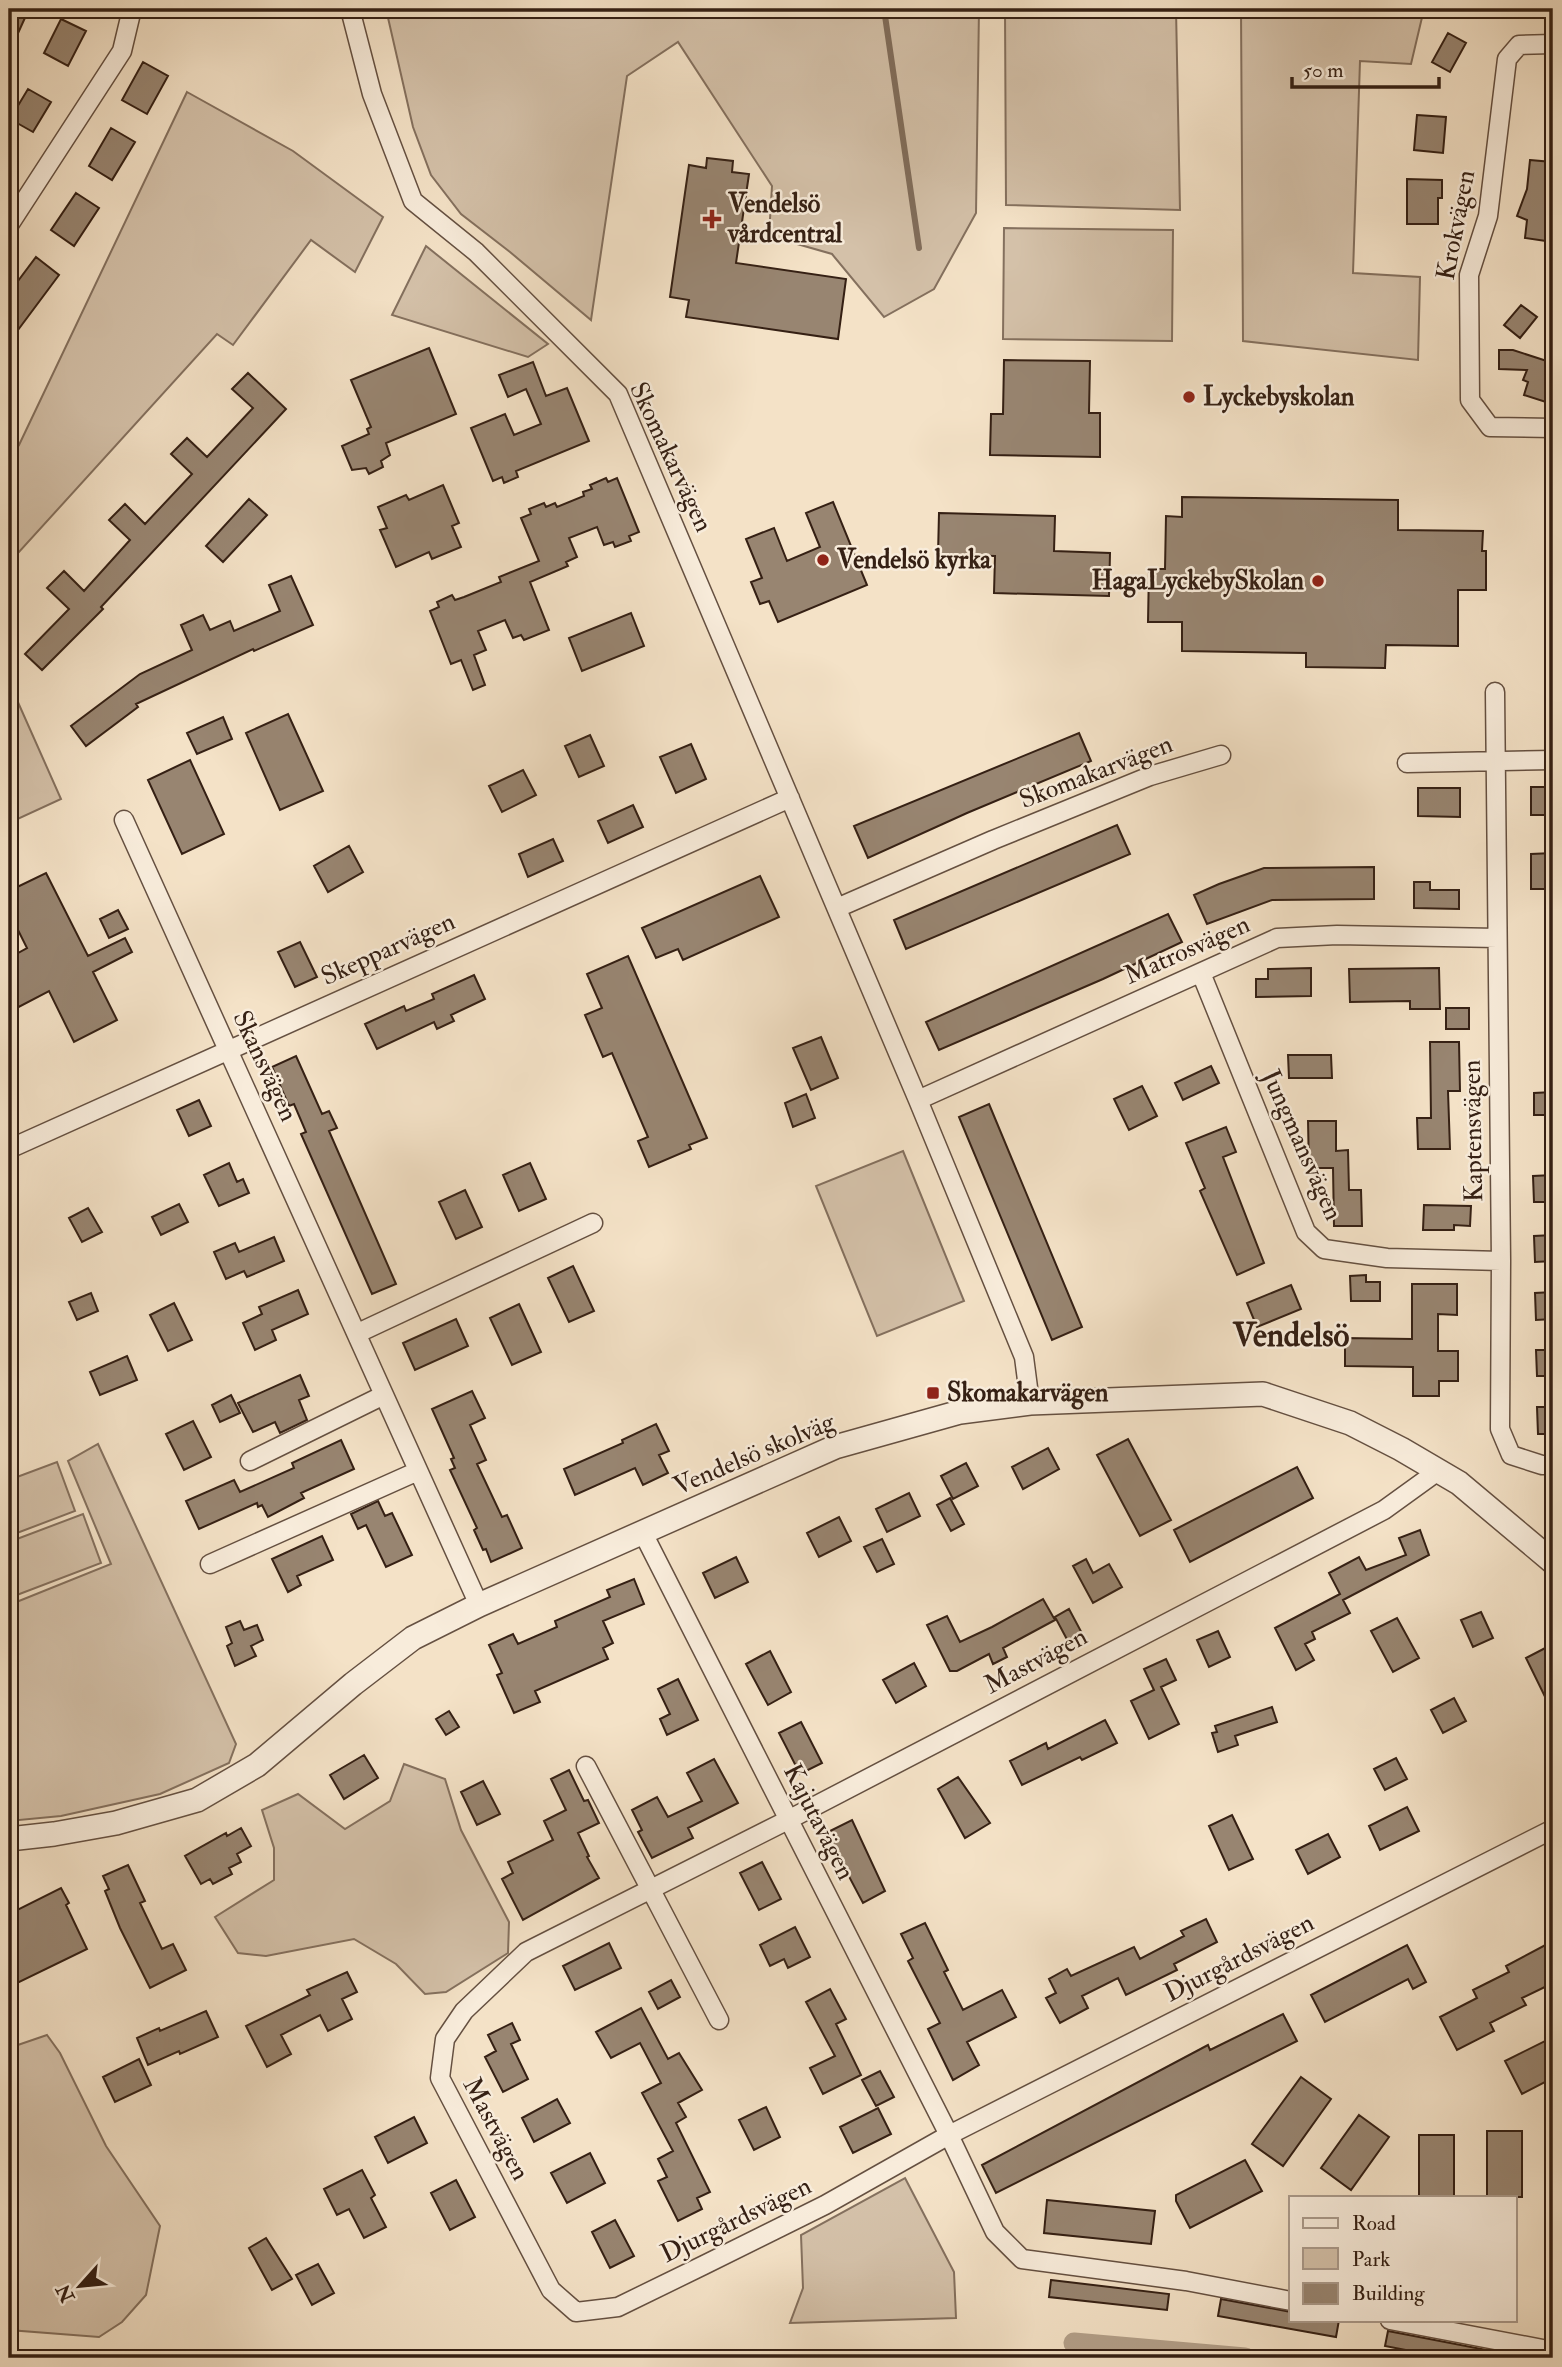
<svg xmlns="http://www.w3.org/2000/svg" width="1562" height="2367" font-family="'IM FELL Double Pica',serif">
<rect width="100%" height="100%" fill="#f4e2c7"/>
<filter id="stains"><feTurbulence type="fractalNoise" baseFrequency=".00286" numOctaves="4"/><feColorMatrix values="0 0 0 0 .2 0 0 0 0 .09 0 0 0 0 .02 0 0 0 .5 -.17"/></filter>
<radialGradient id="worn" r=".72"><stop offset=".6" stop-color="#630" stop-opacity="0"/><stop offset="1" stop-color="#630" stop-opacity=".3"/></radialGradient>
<path fill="#d4c1a9" stroke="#84705e" stroke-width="2" d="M386 9H979L976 213 934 289 884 317 832 254 769 236 772 186 678 42 627 76 591 320 510 252 461 214 431 175 413 127Z
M1005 9H1176L1180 210 1006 205Z
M1241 9H1424L1411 64 1360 61 1353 273 1420 277 1418 360 1243 341Z
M187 92 293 151 383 217 355 272 311 240 233 345 217 334 9 563V439L19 445Z
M1004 228 1173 230 1172 341 1003 339Z
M426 246 548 344 528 357 392 315Z
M9 682 61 799 9 823Z
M903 1151 964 1301 877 1336 816 1186Z
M98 1444 236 1744 229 1763 160 1794 61 1816 9 1821V1605L111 1564 68 1461Z
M57 1462 75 1511 9 1536V1480Z
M83 1514 101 1563 9 1598V1542Z
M404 1764 445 1779 461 1830 509 1922 508 1953 446 1992 425 1994 396 1964 354 1939 266 1956 238 1953 215 1917 274 1880V1848L262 1810 298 1794 345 1829 390 1801Z
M47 2035 60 2053 106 2146 160 2226 146 2295 122 2322 99 2337 9 2330V2048Z
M905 2178 954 2272 956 2318 790 2323 803 2288 801 2235Z"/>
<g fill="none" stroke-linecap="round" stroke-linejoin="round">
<path stroke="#816d5b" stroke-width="6" d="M884 9 919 248"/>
<path stroke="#b3a08a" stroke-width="21" d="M1074 2343 1245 2358"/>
</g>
<path fill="#988571" stroke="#352014" stroke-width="2" d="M9 9H29L9 53Z
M61 19 86 31 68 66 44 53Z
M1448 33 1466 43 1450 72 1432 62Z
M143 62 168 76 147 114 122 100Z
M28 89 51 102 33 132 10 119Z
M1417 115 1446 117 1443 153 1414 150Z
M111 128 135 142 112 180 89 166Z
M707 158 733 161 732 172 749 174 736 263 846 279 838 339 686 317 689 300 670 297 689 165 706 168Z
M1530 160 1552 162 1550 186 1553 184V242L1525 238 1527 220 1517 216 1527 189Z
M1407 179 1442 180V198H1438V224H1407Z
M76 193 99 208 74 246 51 230Z
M36 257 59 275 9 342V293Z
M1521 305 1537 317 1520 338 1504 325Z
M429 348 456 414 386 443 390 455 381 461 383 467 369 474 366 468 352 470 342 446 369 434 367 429 371 427 351 380Z
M1499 350H1513L1553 363V390L1549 403 1524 395 1528 382 1523 380 1527 370 1499 369Z
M1004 360 1090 361 1089 413H1100V457L990 455 991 414H1003Z
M533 362 546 396 567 388 589 441 516 471 518 477 504 483 502 477 493 481 471 428 505 414 514 435 541 424 526 389 508 397 499 375Z
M248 373 286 409 101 607 103 609 42 670 25 654 69 609 47 588 64 571 84 591 130 540 109 520 125 504 145 524 192 474 171 454 187 438 207 457 253 408 232 389Z
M606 478 608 482 617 478 639 532 629 536 631 541 615 547 613 542 604 545 597 527 569 538 577 557 566 562 568 566 530 582 549 630 524 640 521 635 513 638 505 620 478 631 486 650 474 655 485 685 473 690 461 660 451 664 430 611 439 607 437 602 452 595 455 600 464 597 501 582 499 577 539 561 521 518 531 514 529 509 544 503 546 507 555 503 557 507 584 496 583 492 592 489 590 485Z
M443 485 459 523 452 526 461 547 432 559 429 552 396 567 380 530 387 528 378 507 406 495 409 500Z
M1182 497 1398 500V530L1483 531 1482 551H1486V590H1458V646L1386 645 1385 668 1306 667V653L1182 651V622H1148L1149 569H1165L1166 516 1182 517Z
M249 499 267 515 223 562 206 546Z
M833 502 867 585 778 622 769 601 760 604 751 582 762 578 746 539 774 528 787 561 820 547 806 513Z
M939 513 1055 516 1054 551 1110 553 1109 596 994 593 995 556 938 555Z
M291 576 313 625 254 651 253 649 136 704 138 707 86 746 71 726 140 674 192 650 181 625 203 615 210 630 230 621 234 631 280 611 269 585Z
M631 613 644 646 582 671 569 638Z
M288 714 323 791 280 810 246 733Z
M223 717 232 739 197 754 187 733Z
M1079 733 1091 761 967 813 868 858 854 826Z
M590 735 604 766 579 777 565 746Z
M691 744 706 779 676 793 660 757Z
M190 760 224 834 182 854 148 780Z
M523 770 536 795 502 812 489 786Z
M1531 787H1553V815H1531Z
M1418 788H1460V817L1418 816Z
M633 805 643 827 608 843 598 821Z
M1117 825 1130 854 906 949 894 920Z
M553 839 563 861 528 877 519 854Z
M349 846 363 872 328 892 314 866Z
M1553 853V889H1531V854Z
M1374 867V899L1272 900 1207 924 1194 895 1219 884 1264 868Z
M46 873 88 956 125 938 132 952 93 972 117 1020 74 1042 49 991 9 1012V958L27 948 9 912V891Z
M760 876 779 917 683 960 678 949 656 958 642 928Z
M1414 882H1430V890H1459V909L1414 908Z
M118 910 128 929 109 938 100 919Z
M1168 914 1182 942 1103 979 939 1050 926 1022Z
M300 942 317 977 295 987 278 952Z
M628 956 707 1138 689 1145 691 1149 649 1167 638 1141 648 1137 612 1053 603 1057 585 1015 602 1008 587 974Z
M1311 968V996L1256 997V979H1268V969Z
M1439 968 1440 1009H1410V1001L1350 1002 1349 969Z
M474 975 485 999 451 1015 454 1021 437 1029 434 1022 377 1049 365 1024 404 1006 406 1011 434 999 432 994Z
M1446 1008H1469V1029H1446Z
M821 1037 838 1078 811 1090 793 1048Z
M1430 1042H1459L1460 1091H1448L1450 1149H1418L1417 1118H1431Z
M1288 1055H1331L1332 1078H1289Z
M296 1056 322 1114 329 1111 337 1128 329 1131 396 1284 372 1294 301 1134 306 1132 294 1104 289 1106 272 1067Z
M1211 1066 1219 1083 1183 1100 1175 1083Z
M1142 1086 1157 1116 1129 1130 1114 1099Z
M1553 1092V1115H1534V1093Z
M806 1094 815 1118 793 1127 785 1103Z
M199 1100 211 1126 189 1136 177 1110Z
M989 1104 1082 1327 1052 1340 959 1117Z
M1308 1121H1336V1151L1348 1150 1349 1190H1361L1362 1226H1334L1333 1168H1309Z
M1226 1127 1236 1152 1223 1157 1264 1263 1237 1275 1200 1191 1205 1188 1186 1143Z
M229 1163 237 1182 243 1179 249 1193 219 1206 204 1175Z
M530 1163 546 1199 519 1211 503 1175Z
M1553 1175V1202H1534L1533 1176Z
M465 1190 482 1227 456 1239 439 1202Z
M179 1204 188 1222 161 1235 152 1217Z
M1424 1205 1471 1206 1470 1226 1454 1225V1230H1423Z
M88 1208 102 1232 82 1242 69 1218Z
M1553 1235V1261L1535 1262 1534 1236Z
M274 1237 284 1261 247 1277 244 1271 226 1279 214 1252 235 1243 239 1252Z
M573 1266 594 1311 569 1322 548 1278Z
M1366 1275V1282H1380V1301H1351L1350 1276Z
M1412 1284H1457V1315L1438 1314V1351H1458V1381H1439V1396H1413V1367L1345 1366V1338L1412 1339Z
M1291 1285 1301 1309 1257 1327 1247 1303Z
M298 1290 308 1314 272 1330 276 1340 255 1350 243 1323 262 1314 259 1307Z
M1553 1292V1319L1536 1320 1535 1293Z
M91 1293 98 1311 77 1320 69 1302Z
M174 1303 192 1340 168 1351 150 1315Z
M519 1304 541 1352 512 1365 490 1318Z
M456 1319 468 1346 415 1370 403 1343Z
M1536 1350H1553V1376H1537Z
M127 1356 137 1380 100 1395 90 1372Z
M300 1375 309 1396 299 1400 307 1420 280 1433 275 1422 253 1432 238 1403Z
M472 1391 485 1418 470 1425 486 1460 477 1464 502 1517 507 1515 522 1548 491 1562 486 1549 483 1550 474 1530 477 1528 450 1470 455 1468 451 1459 454 1458 432 1409Z
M231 1395 240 1413 220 1422 212 1405Z
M1537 1407H1553V1434H1538Z
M193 1421 211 1457 184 1470 166 1434Z
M656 1424 669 1451 659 1455 668 1473 643 1485 635 1468 575 1495 564 1469 623 1443 622 1440Z
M1128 1439 1171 1520 1140 1536 1097 1455Z
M341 1440 354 1469 301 1493 304 1498 268 1517 262 1505 258 1507 257 1503 199 1529 186 1501 234 1480 240 1492 294 1468 292 1463Z
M1048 1448 1059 1469 1023 1489 1012 1467Z
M966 1463 978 1486 953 1499 941 1476Z
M1297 1467 1313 1498 1190 1562 1174 1530Z
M909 1493 920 1516 887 1532 876 1509Z
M950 1498 964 1524 951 1531 937 1505Z
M378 1501 385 1516 392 1513 412 1555 386 1567 366 1525 358 1529 351 1514Z
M839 1517 851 1541 819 1557 807 1533Z
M1420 1530 1429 1555 1343 1600 1350 1613 1312 1632 1315 1639 1305 1644 1314 1660 1296 1670 1275 1628 1340 1594 1329 1573 1359 1557 1366 1570 1406 1555 1399 1538Z
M322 1536 333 1560 297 1576 301 1585 288 1592 272 1559Z
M882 1539 894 1564 877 1572 864 1547Z
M736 1557 748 1582 715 1598 703 1573Z
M1086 1559 1093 1573 1109 1564 1122 1587 1093 1603 1073 1566Z
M634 1579 644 1604 603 1621 613 1643 603 1648 608 1659 535 1691 540 1702 514 1713 497 1675 502 1673 489 1645 513 1634 518 1644 557 1627 555 1621 610 1597 607 1590Z
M1043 1599 1055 1620 1003 1648 1007 1657 993 1664 989 1654 957 1671H950L927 1625 947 1616 960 1642 992 1627Z
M1069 1609 1084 1637 1070 1645 1055 1617Z
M1481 1612 1493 1638 1473 1647 1461 1620Z
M1397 1618 1419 1658 1393 1672 1371 1631Z
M240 1621 244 1630 257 1625 263 1640 251 1646 256 1656 235 1666 227 1646 232 1643 226 1627Z
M1218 1631 1230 1657 1209 1667 1197 1640Z
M1553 1644V1713L1526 1658Z
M770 1651 791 1692 768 1705 746 1664Z
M1166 1659 1176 1680 1161 1687 1179 1724 1149 1739 1131 1701 1154 1690 1144 1669Z
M914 1663 926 1686 896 1703 883 1680Z
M678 1679 698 1720 667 1735 660 1719 670 1714 658 1689Z
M1454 1698 1466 1721 1443 1733 1431 1710Z
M1272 1707 1277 1722 1235 1736 1238 1745 1218 1752 1212 1733 1217 1732 1215 1726Z
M449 1711 459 1727 446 1735 436 1719Z
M1105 1720 1117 1743 1082 1760 1080 1757 1022 1785 1010 1761 1046 1743 1048 1749Z
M801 1722 822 1763 800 1774 779 1733Z
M364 1755 378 1778 344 1799 330 1775Z
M1396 1758 1407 1779 1385 1790 1374 1769Z
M714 1759 738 1803 688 1828 693 1838 652 1858 638 1832 642 1830 632 1810 657 1797 668 1817 702 1801 687 1773Z
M569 1770 584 1801 588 1800 599 1823 578 1833 589 1856 587 1857 599 1878 523 1920 502 1879 513 1873 508 1862 553 1840 544 1821 566 1810 551 1779Z
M958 1777 990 1823 965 1838 938 1789Z
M483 1781 500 1814 477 1825 461 1792Z
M1407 1807 1419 1831 1380 1850 1369 1826Z
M1232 1815 1253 1859 1229 1870 1209 1826Z
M852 1820 885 1891 863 1903 826 1833Z
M241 1828 251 1846 237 1854 241 1862 229 1868 232 1874 213 1884 210 1879 201 1884 185 1856 226 1833 227 1836Z
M1328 1834 1340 1857 1308 1874 1296 1850Z
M762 1862 781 1899 759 1910 740 1873Z
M128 1865 145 1901 140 1903 162 1949 173 1944 186 1970 150 1988 120 1928 105 1891 109 1889 103 1876Z
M61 1888 69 1903 66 1905 87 1949 9 1987V1914Z
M1206 1919 1217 1942 1174 1964 1177 1970 1126 1995 1118 1978 1082 1996 1088 2008 1060 2023 1046 1998 1056 1993 1049 1979 1067 1969 1071 1976 1134 1947 1140 1959 1184 1936 1181 1931Z
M925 1923 948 1970 944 1972 963 2010 1002 1990 1016 2017 967 2042 979 2065 953 2080 928 2029 940 2023 908 1961 913 1958 901 1934Z
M795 1927 810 1957 788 1968 784 1959 770 1966 760 1945Z
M1553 1941V1983L1522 1998 1526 2005 1490 2023 1494 2031 1457 2050 1440 2017 1477 1998 1473 1990 1509 1972 1506 1966Z
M609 1943 621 1968 575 1990 563 1966Z
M1407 1945 1426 1982 1413 1989 1408 1979 1325 2022 1311 1995Z
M347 1972 357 1992 342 1999 352 2019 328 2031 320 2015 281 2035 291 2054 267 2067 246 2026 310 1995 307 1990Z
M671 1980 680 1997 658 2009 649 1992Z
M830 1989 846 2019 836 2024 861 2075 823 2094 810 2068 835 2056 806 2002Z
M641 2008 668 2059 679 2053 702 2090 678 2103 686 2117 676 2123 710 2192 697 2198 702 2209 678 2221 658 2181 667 2177 658 2159 673 2151 642 2093 661 2083 640 2043 611 2058 596 2032Z
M206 2011 218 2037 180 2054 179 2051 148 2065 137 2038 159 2028 160 2031Z
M1283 2014 1297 2041 996 2193 982 2165 1208 2045 1210 2050Z
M512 2023 520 2040 511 2044 528 2079 503 2092 485 2057 496 2051 488 2035Z
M1553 2037V2078L1522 2094 1505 2061Z
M139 2059 151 2085 115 2102 103 2077Z
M880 2071 894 2097 876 2106 862 2080Z
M1301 2077 1331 2099 1283 2166 1252 2144Z
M557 2099 570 2123 534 2142 522 2118Z
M766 2107 780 2137 754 2150 739 2120Z
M878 2108 891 2134 853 2153 840 2127Z
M1359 2115 1389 2137 1351 2190 1321 2168Z
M414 2117 427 2143 388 2163 375 2137Z
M1487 2131H1522V2197H1487Z
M1419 2135H1454V2197H1419Z
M590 2153 605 2183 567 2203 551 2173Z
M1245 2160 1262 2191 1190 2228 1176 2201V2195Z
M362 2170 375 2195 371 2198 386 2227 364 2238 349 2209 337 2215 324 2189Z
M456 2180 475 2217 450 2230 431 2193Z
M1047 2200 1155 2211 1151 2244 1044 2233Z
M615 2220 634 2256 610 2268 592 2232Z
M266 2238 292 2279 272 2290 249 2248Z
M318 2264 334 2293 312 2305 296 2275Z
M1051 2280 1169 2294 1167 2310 1049 2297Z
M1221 2299 1291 2312V2320H1339L1336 2337 1218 2316Z
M1388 2331 1497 2352V2358H1447L1385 2346Z"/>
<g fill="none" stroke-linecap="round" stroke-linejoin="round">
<g stroke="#655041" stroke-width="21">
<path id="minor" d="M350 9 372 94 413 201 476 252 618 394 918 1100 1024 1357 1030 1403
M1553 44 1519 45 1507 59 1488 216 1469 275 1470 400 1490 427 1553 428
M9 225 122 51 132 9
M1495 692 1501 1261 1500 1429 1511 1455 1542 1465H1553
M1407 763 1553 760
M124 820 479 1605
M837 908 993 840 1150 776 1221 755
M1201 973 1306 1232 1324 1249 1387 1258 1501 1261
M918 1100 1277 938 1337 935 1497 938
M9 1149 790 798
M358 1333 593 1223
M250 1461 384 1395
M1438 1471 1384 1510 788 1820 526 1952 464 2011 445 2039 440 2078 551 2290 576 2312 618 2307 704 2265 825 2205 949 2135 1553 1829
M643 1533 949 2135 995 2232 1022 2259 1186 2281 1291 2301
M210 1564 418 1471
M586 1766 719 2020
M1390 2320 1553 2351"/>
</g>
<g stroke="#655041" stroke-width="26">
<path id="tertiary" d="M9 1839 54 1834 116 1823 197 1800 257 1765 353 1684 413 1638 479 1605 835 1447 960 1412 1030 1403 1263 1394 1350 1423 1401 1449 1459 1483 1553 1562"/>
</g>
<use href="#minor" stroke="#f8ecdb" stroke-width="18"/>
<use href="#tertiary" stroke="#f8ecdb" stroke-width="23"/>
</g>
<g fill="#8f2418" stroke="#f8ecdb" stroke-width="2.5">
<path d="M708.5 208.5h7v7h7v7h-7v7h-7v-7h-7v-7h7z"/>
<circle cx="1189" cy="397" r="7"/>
<circle cx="823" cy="560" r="7"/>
<circle cx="1318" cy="581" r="7"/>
<rect x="926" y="1386" width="14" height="14" rx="3.5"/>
</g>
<g text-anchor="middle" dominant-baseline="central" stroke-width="5" stroke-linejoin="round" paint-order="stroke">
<g font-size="26" font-weight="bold" fill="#352014" stroke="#f8ecdb" text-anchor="start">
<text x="728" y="204">Vendelsö<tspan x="728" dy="30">vårdcentral</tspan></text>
<text x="1203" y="397">Lyckebyskolan</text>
<text x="837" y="560">Vendelsö kyrka</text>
<text x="1304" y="581" text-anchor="end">HagaLyckebySkolan</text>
<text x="947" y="1393">Skomakarvägen</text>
</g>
<g font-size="26" fill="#352014" stroke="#f8ecdb">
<text transform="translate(1456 225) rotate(-79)">Krokvägen</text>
<text transform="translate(671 457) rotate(65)">Skomakarvägen</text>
<text transform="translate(1096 772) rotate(-21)">Skomakarvägen</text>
<text transform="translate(388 949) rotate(-24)">Skepparvägen</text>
<text transform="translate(1187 950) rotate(-24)">Matrosvägen</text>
<text transform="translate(265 1066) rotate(65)">Skansvägen</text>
<text transform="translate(1473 1131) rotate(-91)">Kaptensvägen</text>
<text transform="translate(1302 1145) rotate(66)">Jungmansvägen</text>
<text transform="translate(754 1454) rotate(-23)">Vendelsö skolväg</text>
<text transform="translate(1036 1661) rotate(-28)">Mastvägen</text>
<text transform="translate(819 1822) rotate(63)">Kajutavägen</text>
<text transform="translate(1239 1958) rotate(-27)">Djurgårdsvägen</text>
<text transform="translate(496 2129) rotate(62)">Mastvägen</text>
<text transform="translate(736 2220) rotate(-26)">Djurgårdsvägen</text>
</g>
<g font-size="33" font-weight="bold" fill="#352014" stroke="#f8ecdb">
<text x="1291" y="1335">Vendelsö</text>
</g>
</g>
<rect width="1562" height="2367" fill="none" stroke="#f4e2c7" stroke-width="35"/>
<rect x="10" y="10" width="1541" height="2346" fill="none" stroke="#352014" stroke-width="3.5"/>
<rect x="18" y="18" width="1527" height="2332" fill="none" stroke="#352014" stroke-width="2"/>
<rect x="1289" y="2196" width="228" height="126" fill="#f8ecdb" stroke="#aa9a8b" stroke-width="2"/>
<rect x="1303" y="2218" width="35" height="10" fill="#f8ecdb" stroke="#aa9a8b" stroke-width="2"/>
<text x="1352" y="2230" font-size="21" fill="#352014">Road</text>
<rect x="1303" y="2248" width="35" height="21" fill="#d4c1a9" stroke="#aa9a8b" stroke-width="2"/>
<text x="1352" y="2266" font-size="21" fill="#352014">Park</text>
<rect x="1303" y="2283" width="35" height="21" fill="#988571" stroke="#aa9a8b" stroke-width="2"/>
<text x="1352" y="2300" font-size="21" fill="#352014">Building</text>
<g transform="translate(80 2286) rotate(243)" stroke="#f8ecdb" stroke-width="5" paint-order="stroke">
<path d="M0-5L12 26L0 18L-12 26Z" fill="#352014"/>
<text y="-10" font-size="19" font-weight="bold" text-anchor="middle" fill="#352014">N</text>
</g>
<path d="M1292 77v10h147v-10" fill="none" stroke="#352014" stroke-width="3.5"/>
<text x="1303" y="77" font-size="21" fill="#352014" stroke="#f8ecdb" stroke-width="5" paint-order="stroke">50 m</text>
<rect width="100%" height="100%" filter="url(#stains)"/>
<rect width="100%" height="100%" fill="url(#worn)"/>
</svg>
